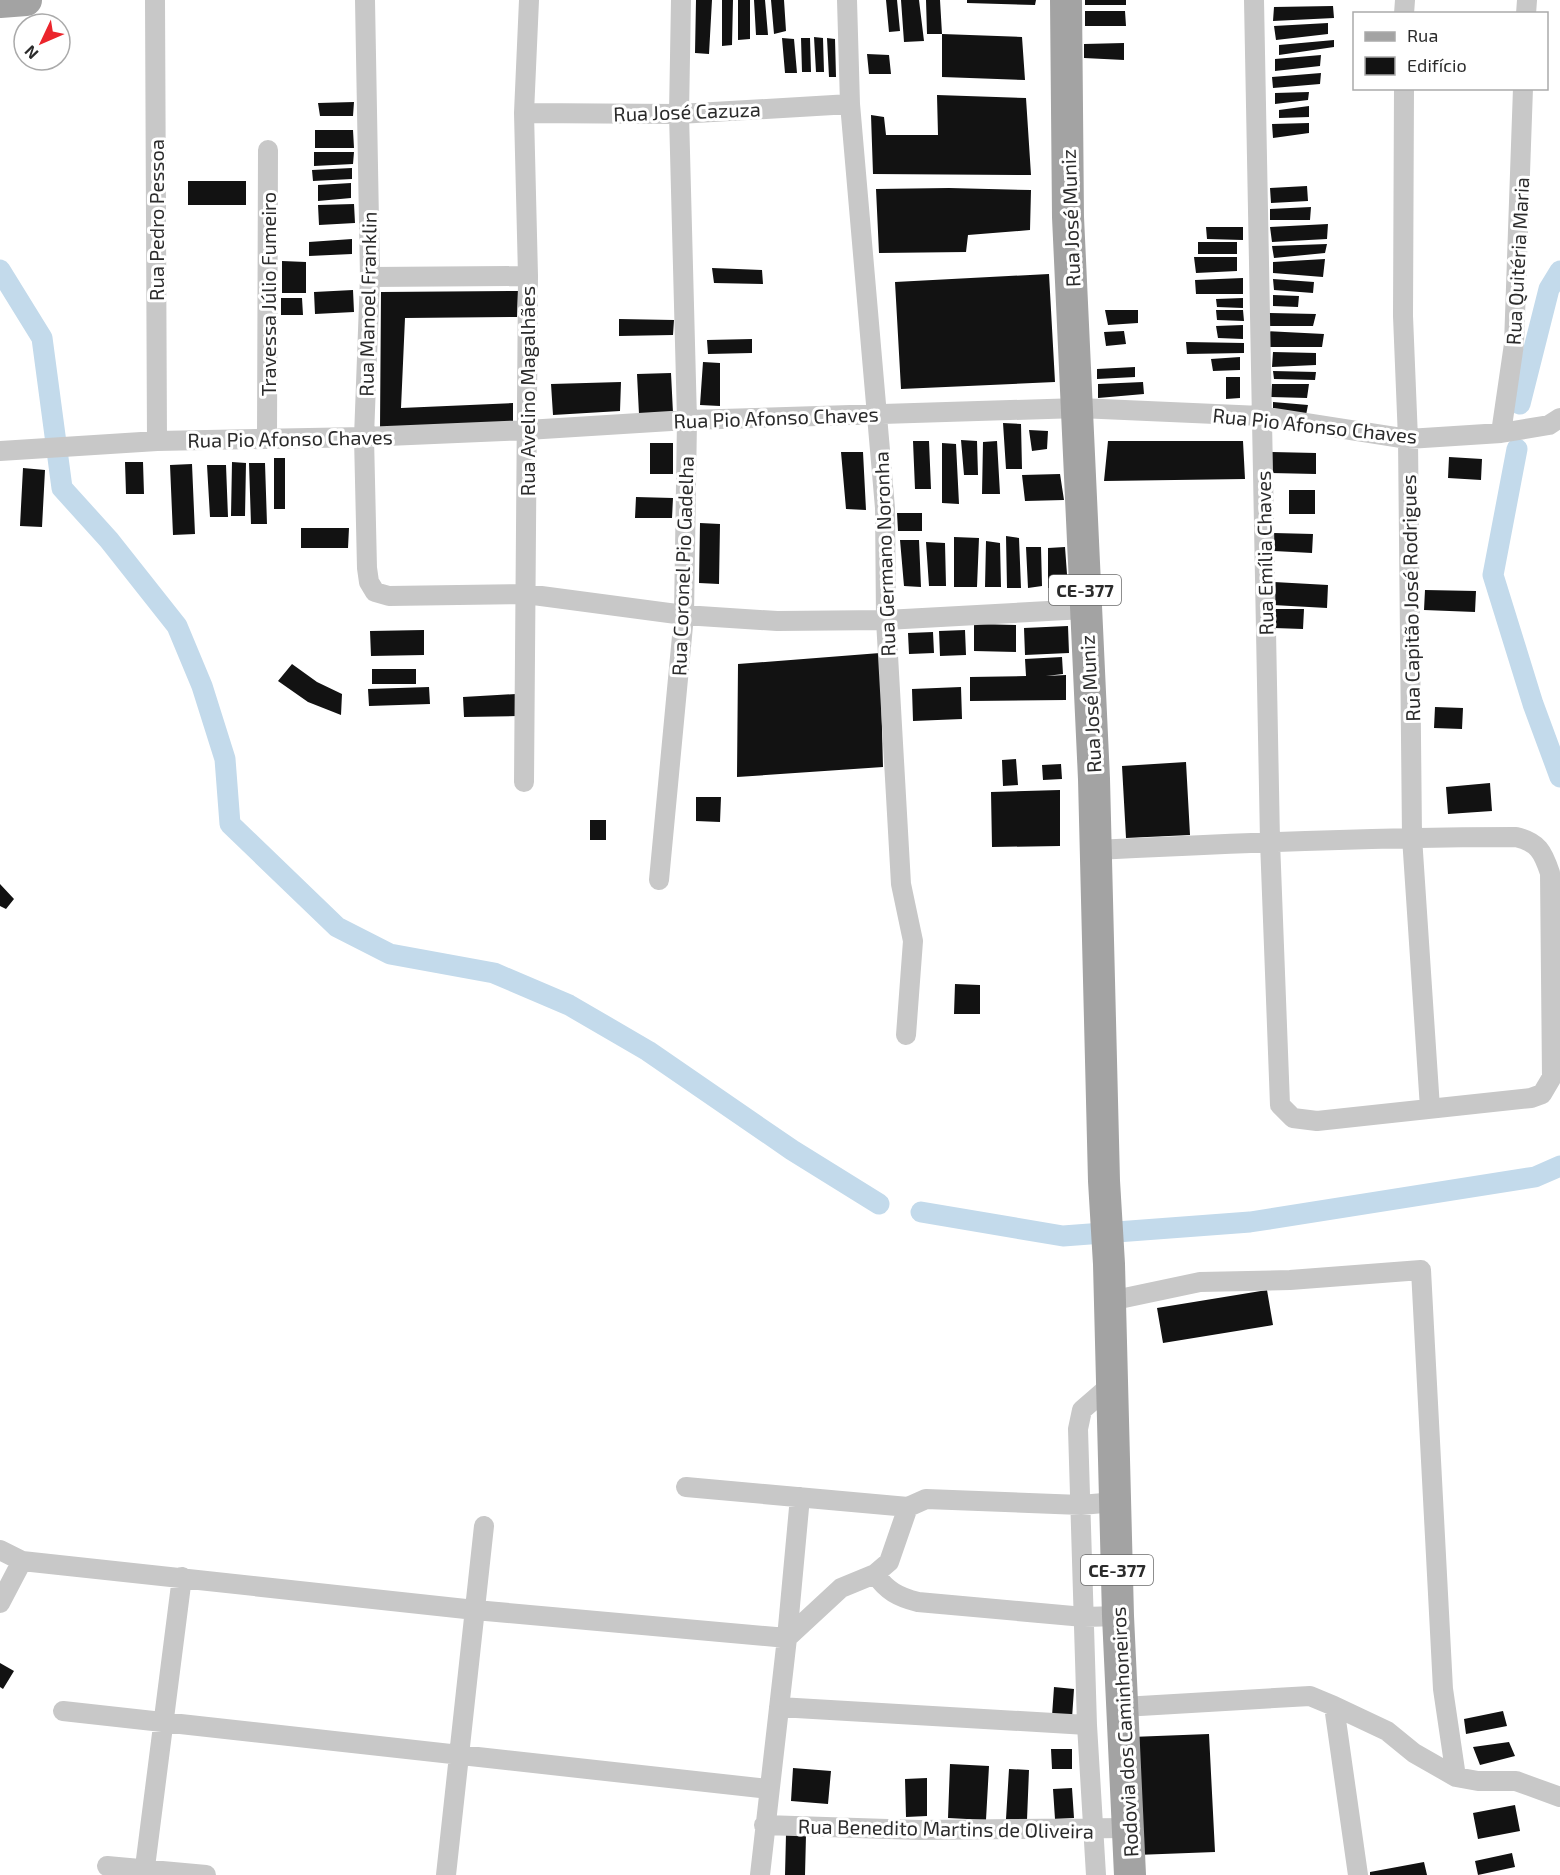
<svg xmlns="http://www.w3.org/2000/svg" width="1560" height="1875" font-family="'Exo 2',sans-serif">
<rect width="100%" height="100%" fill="#fff"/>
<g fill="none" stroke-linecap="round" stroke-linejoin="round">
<path stroke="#c3daeb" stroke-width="21" d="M0 270 42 338 62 488 109 540 177 626 202 686 225 759 230 824 337 927 390 954 494 973 569 1005 648 1051 792 1150 879 1204
M1520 404 1549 289 1560 271
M1517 449 1493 575 1533 704 1560 777
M921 1212 1063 1236 1250 1222 1535 1177 1560 1166"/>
</g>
<path fill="#121212" d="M696 0H712L709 54 695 53Z
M722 0H733L732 45 722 46Z
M738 0H750V39L738 40Z
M754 0H765L768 35H756Z
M771 0H784L786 31 774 34Z
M886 0H897L900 31 889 32Z
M901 0H919L924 41 904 42Z
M926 0H940L942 34H927Z
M967 0H1036L1035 5 967 3Z
M1085 0H1126V5H1085Z
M1333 6 1334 18 1273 21 1274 7Z
M1085 11H1125L1126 26H1085Z
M1328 23V34L1276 40 1274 26Z
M942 34 1022 37 1025 80 942 77Z
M814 37 823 38 824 72H816Z
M782 38 794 39 797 73H785Z
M801 38H810L811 72H802Z
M827 38 835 39 836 77H829Z
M1334 40V47L1279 55V45Z
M1124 43V60L1084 58V44Z
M867 54 889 55 891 74H869Z
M1321 55 1320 66 1275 71V59Z
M1321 73 1320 84 1273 88 1272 77Z
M1309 92 1308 100 1275 104V93Z
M937 95 1026 98 1031 175 873 174 871 115 884 117 886 135H938Z
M354 102 353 116H320L318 103Z
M1309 106V117L1279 118V110Z
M1309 123V133L1273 138 1272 124Z
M315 130H353L354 148H315Z
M314 152H354L353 164 314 166Z
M352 168V179L313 181 312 170Z
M188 181H246V205H188Z
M351 183V198L318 201V185Z
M1307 186 1308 201 1271 203 1270 188Z
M949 188 1031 190 1030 230 968 235 966 252 879 253 876 189Z
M354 204 355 223 319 225 318 205Z
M1311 207 1310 220H1270V209Z
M1328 224 1327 239 1272 242 1270 227Z
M1206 227H1243V240L1207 239Z
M352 239V254L309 256V242Z
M1198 242H1237V254H1198Z
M1327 244 1325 253 1274 258 1272 246Z
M1194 257H1237V271L1196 273Z
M1325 259 1323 277 1273 273V262Z
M282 261 306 262V293H282Z
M712 268 762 270 763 284 714 283Z
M1049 274 1055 382 901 389 895 282Z
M1243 278V294H1196L1195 280Z
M1273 279 1314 282 1313 293 1274 290Z
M353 290 354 312 315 314 314 292Z
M518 291 517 317 405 318 401 408 513 403V423L380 428 381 292Z
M1273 295 1299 296 1298 307 1273 306Z
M281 298H302L303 315H281Z
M1243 298V308L1217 307 1216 299Z
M1105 310H1138V323L1108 325Z
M1216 310H1243L1244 321 1217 320Z
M1268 313 1316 314 1313 326H1268Z
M619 319 674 320 673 335 619 336Z
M1243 325V339L1218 338 1216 326Z
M1124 331 1126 344 1106 346 1104 332Z
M1264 331 1324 334 1322 347H1265Z
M752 339V353L708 354 707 340Z
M1186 342 1244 343V353L1187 354Z
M1273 352 1316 353V365L1272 367Z
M1240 357V370L1213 371 1211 359Z
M703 362 720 363V406L700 405Z
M1135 367V377L1097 379V369Z
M1273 371 1316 372 1315 380 1274 379Z
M671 373 673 413 639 414 637 374Z
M1226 377H1240V398L1226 399Z
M621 382 620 411 553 415 551 384Z
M1143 382 1144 394 1098 398V384Z
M1272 384H1309L1307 398 1271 397Z
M1273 402 1308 405 1306 415 1273 414Z
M1003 423 1021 424 1022 469H1006Z
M1029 430 1048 431 1047 449 1032 451Z
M961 440 977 441 978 475H964Z
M913 441H929L931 489H915Z
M997 441 1000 494H982L983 442Z
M1108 441H1243L1245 479 1104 481Z
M650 443H673V474H650Z
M942 443 956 444 959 504 942 503Z
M841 452H863L866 510 846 509Z
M1272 452 1316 453V474L1271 473Z
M1449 457 1482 459 1481 480 1448 478Z
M274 458H285V509H274Z
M125 462H143L144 494H126Z
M232 462 246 463 245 516H231Z
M249 463H265L267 524H251Z
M192 464 195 534 173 535 170 465Z
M207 465H226L228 517H210Z
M23 468 45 470 42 527 20 526Z
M1060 474 1064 500 1025 501 1022 475Z
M1289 490H1315V514H1289Z
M636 497 673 498 672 518H635Z
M897 513H922V531H898Z
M700 523 720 524 719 584 699 583Z
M301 528H349L348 548H301Z
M1274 533 1313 534 1312 553 1274 551Z
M1006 536 1019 538 1021 588H1007Z
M954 537 979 538 977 587H954Z
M900 540H919L921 587 904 586Z
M986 541 1000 543 1001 587H985Z
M926 542 945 543 946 586H929Z
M1026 547H1041L1042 586 1028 588Z
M1065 547 1068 588H1048V548Z
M1274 582 1328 585 1327 608 1273 605Z
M1425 590 1476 591 1475 612 1424 610Z
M1274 609H1304L1303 629 1274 628Z
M974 624 1016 625V652L974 651Z
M1068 626 1069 653 1025 655 1024 628Z
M424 630V655L371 656 370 631Z
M965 630 966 655 940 656 939 631Z
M933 632 934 653 909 654 908 633Z
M880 653 883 767 737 777 738 664Z
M1062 657 1063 674 1046 676 1066 675V700L970 701V677L1026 676 1025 659Z
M292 664 317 682 342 694 341 715 308 702 278 681Z
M372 669H416V684H372Z
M429 687 430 704 369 706 368 689Z
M961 687 962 719 913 721 912 689Z
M516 694 517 716 464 717 463 697Z
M1435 707 1463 708 1462 729 1434 728Z
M1016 759 1018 785 1003 786 1002 760Z
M1186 762 1190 835 1126 838 1122 766Z
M1061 764 1062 779 1043 780 1042 765Z
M1490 783 1492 811 1448 814 1446 787Z
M1060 790V846L992 847 991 792Z
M696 797H721L720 822 696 821Z
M590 820H606V840H590Z
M0 884 14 899 6 909 0 906Z
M955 984 980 985V1014H954Z
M1267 1290 1273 1325 1163 1343 1157 1308Z
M0 1663 14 1671 3 1689 0 1687Z
M1054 1687 1074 1689 1072 1718 1052 1716Z
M1503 1711 1507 1726 1466 1734 1464 1719Z
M1209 1734 1215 1852 1136 1855 1131 1737Z
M1509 1742 1515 1756 1480 1765 1473 1747Z
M1051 1749H1072V1769H1052Z
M950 1764 989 1766 986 1820 948 1818Z
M793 1768 831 1771 828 1804 791 1801Z
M1009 1769 1029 1770 1027 1820 1006 1819Z
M927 1778V1816L906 1817 905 1779Z
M1072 1788 1074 1818 1055 1819 1053 1789Z
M1515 1805 1520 1831 1478 1839 1473 1813Z
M786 1834 806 1835 805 1875H785Z
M1512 1853 1515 1867 1478 1875 1475 1861Z
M1424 1862 1427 1875H1370V1872Z"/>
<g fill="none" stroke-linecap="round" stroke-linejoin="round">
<path stroke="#c8c8c8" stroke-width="20" d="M155 0 157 441
M365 0 370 277 364 437 367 568 369 582 375 592 389 596 526 594 684 615 777 621 886 620 1085 609
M847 0 850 104 885 508 886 620 901 884 913 941 906 1035
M1404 14 1405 0
M1526 14 1527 0
M1404 88 1403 316 1408 439 1412 837 1430 1108
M524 113 679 114 850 104
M370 277 528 276
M1501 433 1514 344 1523 88
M267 438 268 150
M0 451 157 441 364 437 527 430 687 420 1079 408 1261 416 1408 439 1501 433 1549 425 1560 418
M524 782 528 276 524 113 529 0
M1096 850C1236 843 1376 837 1516 837 1538 842 1543 852 1550 873L1552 1077 1542 1094 1531 1098 1317 1121 1293 1118 1280 1105 1270 841 1254 0
M659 880 684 615 687 420 679 114 681 0
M1110 1301 1200 1282 1290 1280 1421 1270 1443 1689 1456 1777
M686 1487 908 1507 926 1499 1081 1505 1115 1502
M0 1550 22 1561 475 1610 787 1638 800 1497
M875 1574C887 1591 898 1597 918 1602L1084 1617 1118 1616
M0 1603 22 1561
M1334 1706 1387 1731 1414 1753 1456 1777 1478 1781H1516L1560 1797
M779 1707 1087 1725
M1123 1707 1310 1696 1334 1706 1358 1875
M63 1711 768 1789
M764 1825 919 1830 1128 1828
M107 1866 206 1875
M144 1875 182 1577
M446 1875 484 1526
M760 1875 787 1638 841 1588 875 1574 889 1562 908 1507
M1096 1875 1087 1725 1078 1429 1082 1410 1112 1384"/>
<path stroke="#a3a3a3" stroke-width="32" d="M1066 0 1068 217 1094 779 1104 1181 1109 1264 1118 1616 1130 1875
M0 2 26 0"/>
</g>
<g text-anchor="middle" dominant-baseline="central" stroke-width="6" stroke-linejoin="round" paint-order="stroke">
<g fill="#fff" stroke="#6b6b6b" stroke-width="1.5">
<rect x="1049" y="575" width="72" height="30" rx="4.5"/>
<rect x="1081" y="1555" width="72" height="30" rx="4.5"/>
</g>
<g font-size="18" font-weight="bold" fill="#2b2b2b">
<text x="1085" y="590">CE-377</text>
<text x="1117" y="1570">CE-377</text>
</g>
<g font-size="20" fill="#2b2b2b" stroke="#fff">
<text transform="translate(687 111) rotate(-2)">Rua José Cazuza</text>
<text transform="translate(1070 218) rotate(-92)">Rua José Muniz</text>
<text transform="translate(156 220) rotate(-90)">Rua Pedro Pessoa</text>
<text transform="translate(1517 261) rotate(-87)">Rua Quitéria Maria</text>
<text transform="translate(268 294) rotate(-90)">Travessa Júlio Fumeiro</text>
<text transform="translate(367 304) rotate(-89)">Rua Manoel Franklin</text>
<text transform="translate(527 391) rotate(-90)">Rua Avelino Magalhães</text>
<text transform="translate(776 417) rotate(-2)">Rua Pio Afonso Chaves</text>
<text transform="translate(1315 425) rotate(6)">Rua Pio Afonso Chaves</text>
<text transform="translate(290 438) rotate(-1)">Rua Pio Afonso Chaves</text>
<text transform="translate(1264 553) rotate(-91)">Rua Emília Chaves</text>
<text transform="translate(884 554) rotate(-92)">Rua Germano Noronha</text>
<text transform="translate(682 566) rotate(-88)">Rua Coronel Pio Gadelha</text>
<text transform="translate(1410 598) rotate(-91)">Rua Capitão José Rodrigues</text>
<text transform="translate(1090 704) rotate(-93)">Rua José Muniz</text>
<text transform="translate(1124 1732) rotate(-93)">Rodovia dos Caminhoneiros</text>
<text transform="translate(946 1828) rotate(1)">Rua Benedito Martins de Oliveira</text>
</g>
</g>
<rect x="1353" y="12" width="195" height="78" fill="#ffffff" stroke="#aaaaaa" stroke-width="1.5"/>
<rect x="1365" y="32" width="30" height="9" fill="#a3a3a3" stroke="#aaaaaa" stroke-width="1.5"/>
<text x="1407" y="42" font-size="18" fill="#2b2b2b">Rua</text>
<rect x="1365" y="57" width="30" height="18" fill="#121212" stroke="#aaaaaa" stroke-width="1.5"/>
<text x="1407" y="72" font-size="18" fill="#2b2b2b">Edifício</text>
<g transform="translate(42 42) rotate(226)"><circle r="28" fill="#ffffff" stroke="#aaaaaa" stroke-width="1.5"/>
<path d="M0-4.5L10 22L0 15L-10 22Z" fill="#eb252c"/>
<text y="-9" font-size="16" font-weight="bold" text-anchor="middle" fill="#2b2b2b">N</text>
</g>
</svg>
